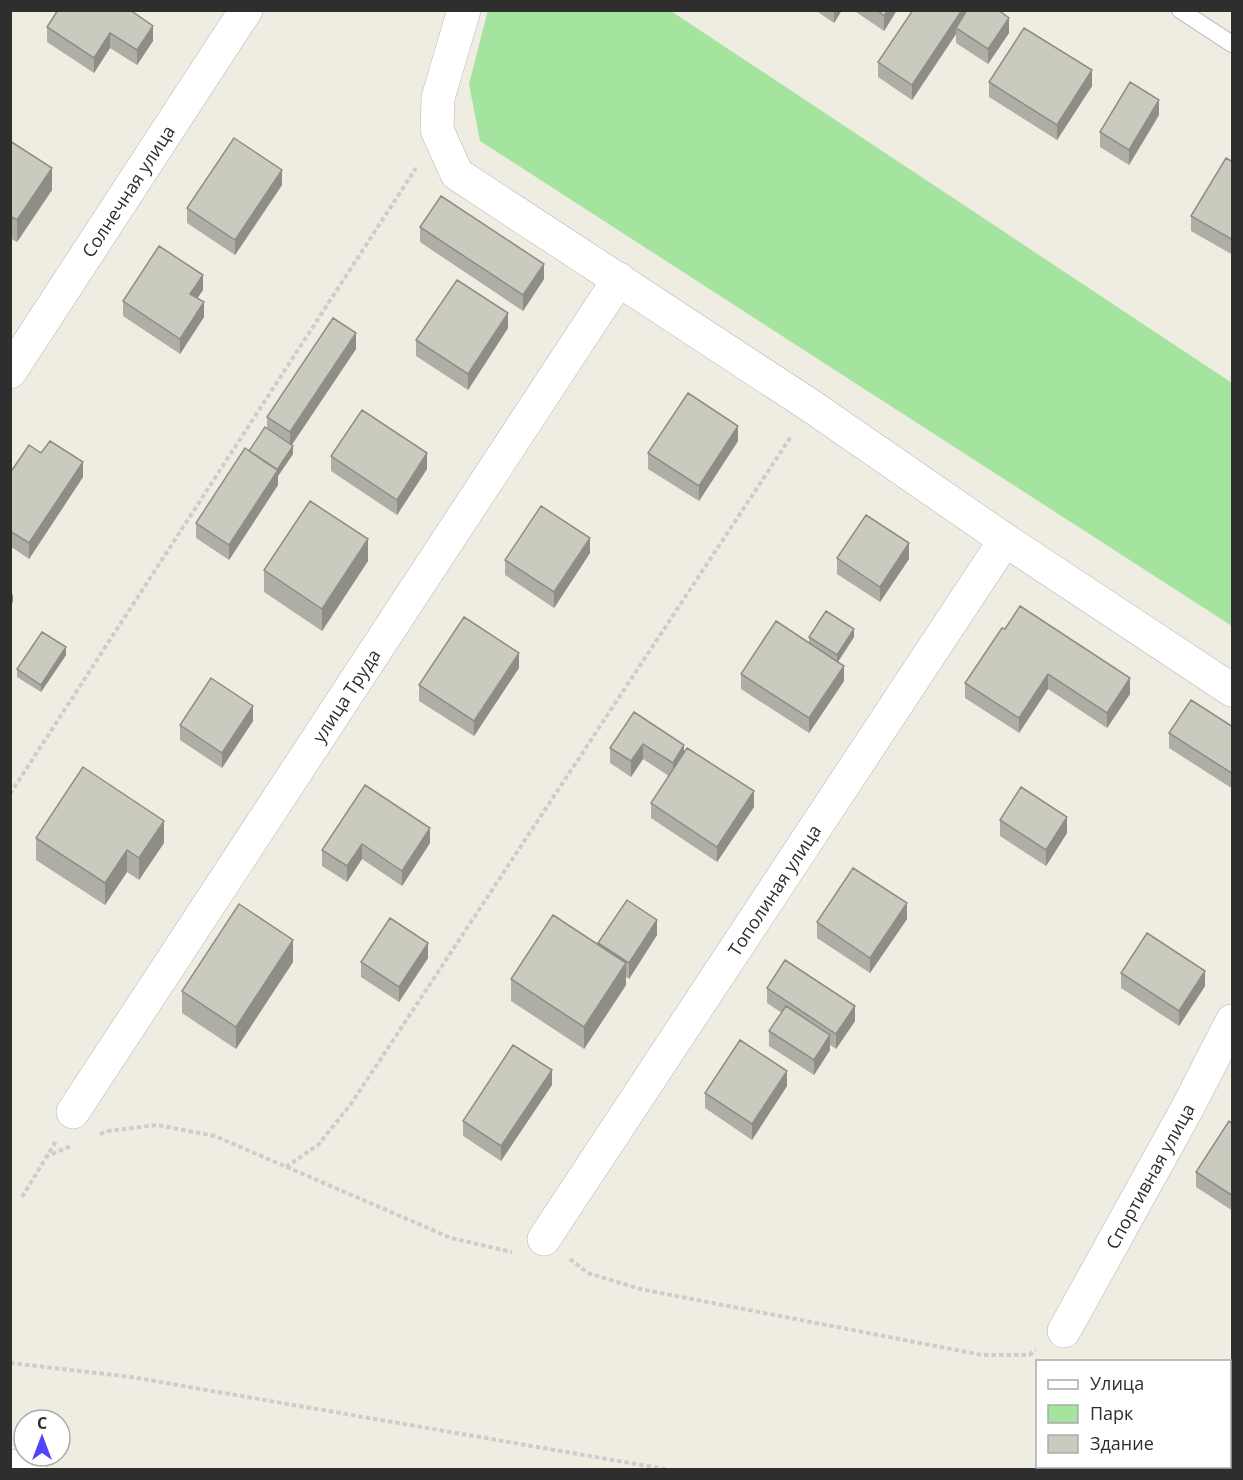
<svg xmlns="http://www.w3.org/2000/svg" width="1243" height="1480" font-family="'Open Sans',sans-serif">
<rect width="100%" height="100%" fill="#efece1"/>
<path fill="#a4e49e" d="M488 10 671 11 1232 383V626L480 141 469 84Z"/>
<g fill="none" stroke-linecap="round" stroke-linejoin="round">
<g stroke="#b5b4c1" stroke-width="18">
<path id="lane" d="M1180 10 1232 44"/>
</g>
<g stroke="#b5b4c1" stroke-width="34">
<g id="street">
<path d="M464 10 438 98 437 130 457 174 811 406 1005 540 1232 690"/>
<path id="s1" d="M10 372 246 10"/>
<path id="s2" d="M73 1112 619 279"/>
<path id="s3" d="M544 1239 1005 540"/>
<path id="s4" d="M1064 1331 1188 1107 1232 1021"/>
<path d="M10 1466 30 1470"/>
</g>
</g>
<path stroke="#cdcdcd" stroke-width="4" stroke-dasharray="4.5 3" stroke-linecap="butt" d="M10 794 416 168
M100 1134 108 1131 157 1125 215 1136 451 1238 512 1252
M45 1157 71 1146
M286 1167 318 1145 351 1104 792 435
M22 1197 56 1141
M570 1259 588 1273 640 1289 982 1355H1029L1036 1350
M10 1363 131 1377 671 1470"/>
<use href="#lane" stroke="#fff" stroke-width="16"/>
<use href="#street" stroke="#fff" stroke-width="33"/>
</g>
<path fill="#afaea4" d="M53 10H130L153 41 137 65 110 48 94 73 47 42V27L56 13Z
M815 10H842L834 23Z
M853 10H897L884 31Z
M913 10 1009 33 988 64 956 43V34L912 100 878 77V62Z
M989 82 1092 86 1057 140 989 97Z
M1159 115 1129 165 1100 147V132Z
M10 141 52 190 17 242 10 238Z
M1233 162V255L1191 231V216Z
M282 185 235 255 187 223V208Z
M420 227 544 279 523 311 420 242Z
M203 290 197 298 204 317 180 354 123 316V301Z
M508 328 468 390 416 356V340Z
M356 349 292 445 293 454 278 476V485L229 560 196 538V523L249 451 267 429V417Z
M738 441 699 501 648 469V453Z
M41 453 83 477 29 559 10 546V473Z
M331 456 427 469 397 515 331 471Z
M590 553 554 608 505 575V560Z
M837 558 909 559 880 602 837 574Z
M368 561 322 631 264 592V570Z
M1005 629 1130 694 1107 728 1048 689 1019 733 965 698V683Z
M809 637H854L838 662 844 681 809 733 741 689V674L809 643Z
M66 655 41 692 17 677V669Z
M519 668 474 736 419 701V685Z
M634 712 754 807 717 862 651 818V803L669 776 643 759 631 777 610 763V748Z
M253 721 222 768 180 740V725Z
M1233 727V789L1169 748V733Z
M1000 820 1067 833 1046 866 1000 836Z
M430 828V843L402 886 362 859 347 882 322 866V850Z
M36 838 164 843 139 880 127 872 105 905 36 860Z
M907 919 870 973 817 938V922Z
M657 935 629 979 626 977V985L584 1049 511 1001V979L598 945V943Z
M428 958 399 1002 361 977V962Z
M293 962 236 1049 182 1013V991Z
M1121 973 1205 986 1179 1026 1121 988Z
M767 988 855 1021 836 1049 830 1045V1050L814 1075 769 1046V1031L782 1013 767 1003Z
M552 1085 501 1161 463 1136V1121Z
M787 1086 752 1140 705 1108V1093Z
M1233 1124V1211L1196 1187V1172Z"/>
<path fill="#8e8d86" d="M834 10H842L834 23Z
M888 10H897L884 31V16Z
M962 10 972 11 956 28V34L912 100V85Z
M1009 18V33L988 64V49Z
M153 26V41L137 65V50Z
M110 33V48L94 73V58Z
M1092 70V86L1057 140V125Z
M1159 100V115L1129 165V150Z
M52 168V190L17 242V220Z
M282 170V185L235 255V240Z
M544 264V279L523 311V295Z
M203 275V290L190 309V294Z
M204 302V317L180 354V339Z
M508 313V328L468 390V374Z
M356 333V349L290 447V432Z
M738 426V441L699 501V486Z
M293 446V454L278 476V485L229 560V545Z
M427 453V469L397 515V500Z
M83 462V477L29 559V543Z
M590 538V553L554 608V592Z
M368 539V561L322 631V609Z
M909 543V559L880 602V587Z
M13 594V602L10 605V597Z
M854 629V637L837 663V655Z
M66 647V655L41 692V685Z
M519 653V668L474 736V721Z
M844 666V681L809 733V718Z
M1048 674V689L1019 733V718Z
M1130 678V694L1107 728V713Z
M253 706V721L222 768V753Z
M643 744V759L631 777V761Z
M684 745V760L673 778V763Z
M754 791V807L717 862V847Z
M1067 817V833L1046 866V850Z
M164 821V843L139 880V858Z
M430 828V843L402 886V871Z
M362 844V859L347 882V866Z
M127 850V872L105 905V883Z
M907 903V919L870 973V958Z
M657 920V935L629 979V963Z
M293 940V962L236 1049V1027Z
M428 943V958L399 1002V987Z
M626 963V985L584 1049V1027Z
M1205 971V986L1179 1026V1011Z
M855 1006V1021L836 1049V1034Z
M830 1035V1050L814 1075V1060Z
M552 1070V1085L501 1161V1146Z
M787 1071V1086L752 1140V1124Z"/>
<path fill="#cbcabf" stroke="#8e8d86" stroke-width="1.5" d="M58 10H130L153 26 137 50 110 33 94 58 47 27Z
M877 10H888L884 16Z
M913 10H962L912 85 878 62Z
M967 10H998L1009 18 988 49 956 28Z
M1024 28 1092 70 1057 125 989 82Z
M1130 82 1159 100 1129 150 1100 132Z
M234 138 282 170 235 240 187 208Z
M10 141 52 168 17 220 10 216Z
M1226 158 1233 162V240L1191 216Z
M441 196 544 264 523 295 420 227Z
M159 246 203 275 190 294 204 302 180 339 123 301Z
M457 280 508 313 468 374 416 340Z
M333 318 356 333 290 432 267 417Z
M688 393 738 426 699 486 648 453Z
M362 410 427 453 397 500 331 456Z
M265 427 293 446 277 470 249 451Z
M50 441 83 462 29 543 10 531V473L29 445 41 453Z
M245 448 278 470 229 545 196 523Z
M310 501 368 539 322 609 264 570Z
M541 506 590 538 554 592 505 560Z
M866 515 909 543 880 587 837 558Z
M1020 606 1130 678 1107 713 1048 674 1019 718 965 683 1002 628 1005 629Z
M826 611 854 629 837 655 809 637Z
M464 617 519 653 474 721 419 685Z
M776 621 844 666 809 718 741 674Z
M42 632 66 647 41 685 17 669Z
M211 678 253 706 222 753 180 725Z
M1191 700 1233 727V774L1169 733Z
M634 712 684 745 673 763 643 744 631 761 610 748Z
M687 748 754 791 717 847 651 803Z
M83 767 164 821 139 858 127 850 105 883 36 838Z
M365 785 430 828 402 871 362 844 347 866 322 850Z
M1021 787 1067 817 1046 850 1000 820Z
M853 868 907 903 870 958 817 922Z
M627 900 657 920 629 963 598 943Z
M239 904 293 940 236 1027 182 991Z
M553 915 626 963 584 1027 511 979Z
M390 918 428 943 399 987 361 962Z
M1147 933 1205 971 1179 1011 1121 973Z
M785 960 855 1006 836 1034 767 988Z
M786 1006 830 1035 814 1060 769 1031Z
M740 1040 787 1071 752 1124 705 1093Z
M513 1045 552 1070 501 1146 463 1121Z
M1229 1121 1233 1124V1196L1196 1172Z"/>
<g text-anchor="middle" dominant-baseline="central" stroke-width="5" stroke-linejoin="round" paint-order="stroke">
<g font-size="18" fill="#2e2e2e" stroke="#fff">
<text stroke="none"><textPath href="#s1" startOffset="216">Солнечная улица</textPath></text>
<text stroke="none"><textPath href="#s2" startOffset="498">улица Труда</textPath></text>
<text stroke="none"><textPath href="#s3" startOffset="418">Тополиная улица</textPath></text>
<text stroke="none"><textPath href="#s4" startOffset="177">Спортивная улица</textPath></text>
</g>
</g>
<rect width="1243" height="1480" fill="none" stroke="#2e2e2e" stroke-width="24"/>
<rect x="1036" y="1360" width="195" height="108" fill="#ffffff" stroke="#ababab" stroke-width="1.5"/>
<rect x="1048" y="1380" width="30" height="9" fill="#ffffff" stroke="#ababab" stroke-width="1.5"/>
<text x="1090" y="1390" font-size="18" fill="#2e2e2e">Улица</text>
<rect x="1048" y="1405" width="30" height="18" fill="#a4e49e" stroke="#ababab" stroke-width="1.5"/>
<text x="1090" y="1420" font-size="18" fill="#2e2e2e">Парк</text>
<rect x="1048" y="1435" width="30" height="18" fill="#cbcabf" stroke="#ababab" stroke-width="1.5"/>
<text x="1090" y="1450" font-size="18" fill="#2e2e2e">Здание</text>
<g transform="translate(42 1438)"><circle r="28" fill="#ffffff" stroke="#ababab" stroke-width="1.5"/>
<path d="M0-4.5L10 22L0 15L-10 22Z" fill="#5043fa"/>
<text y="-9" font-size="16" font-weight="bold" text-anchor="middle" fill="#2e2e2e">С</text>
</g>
</svg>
